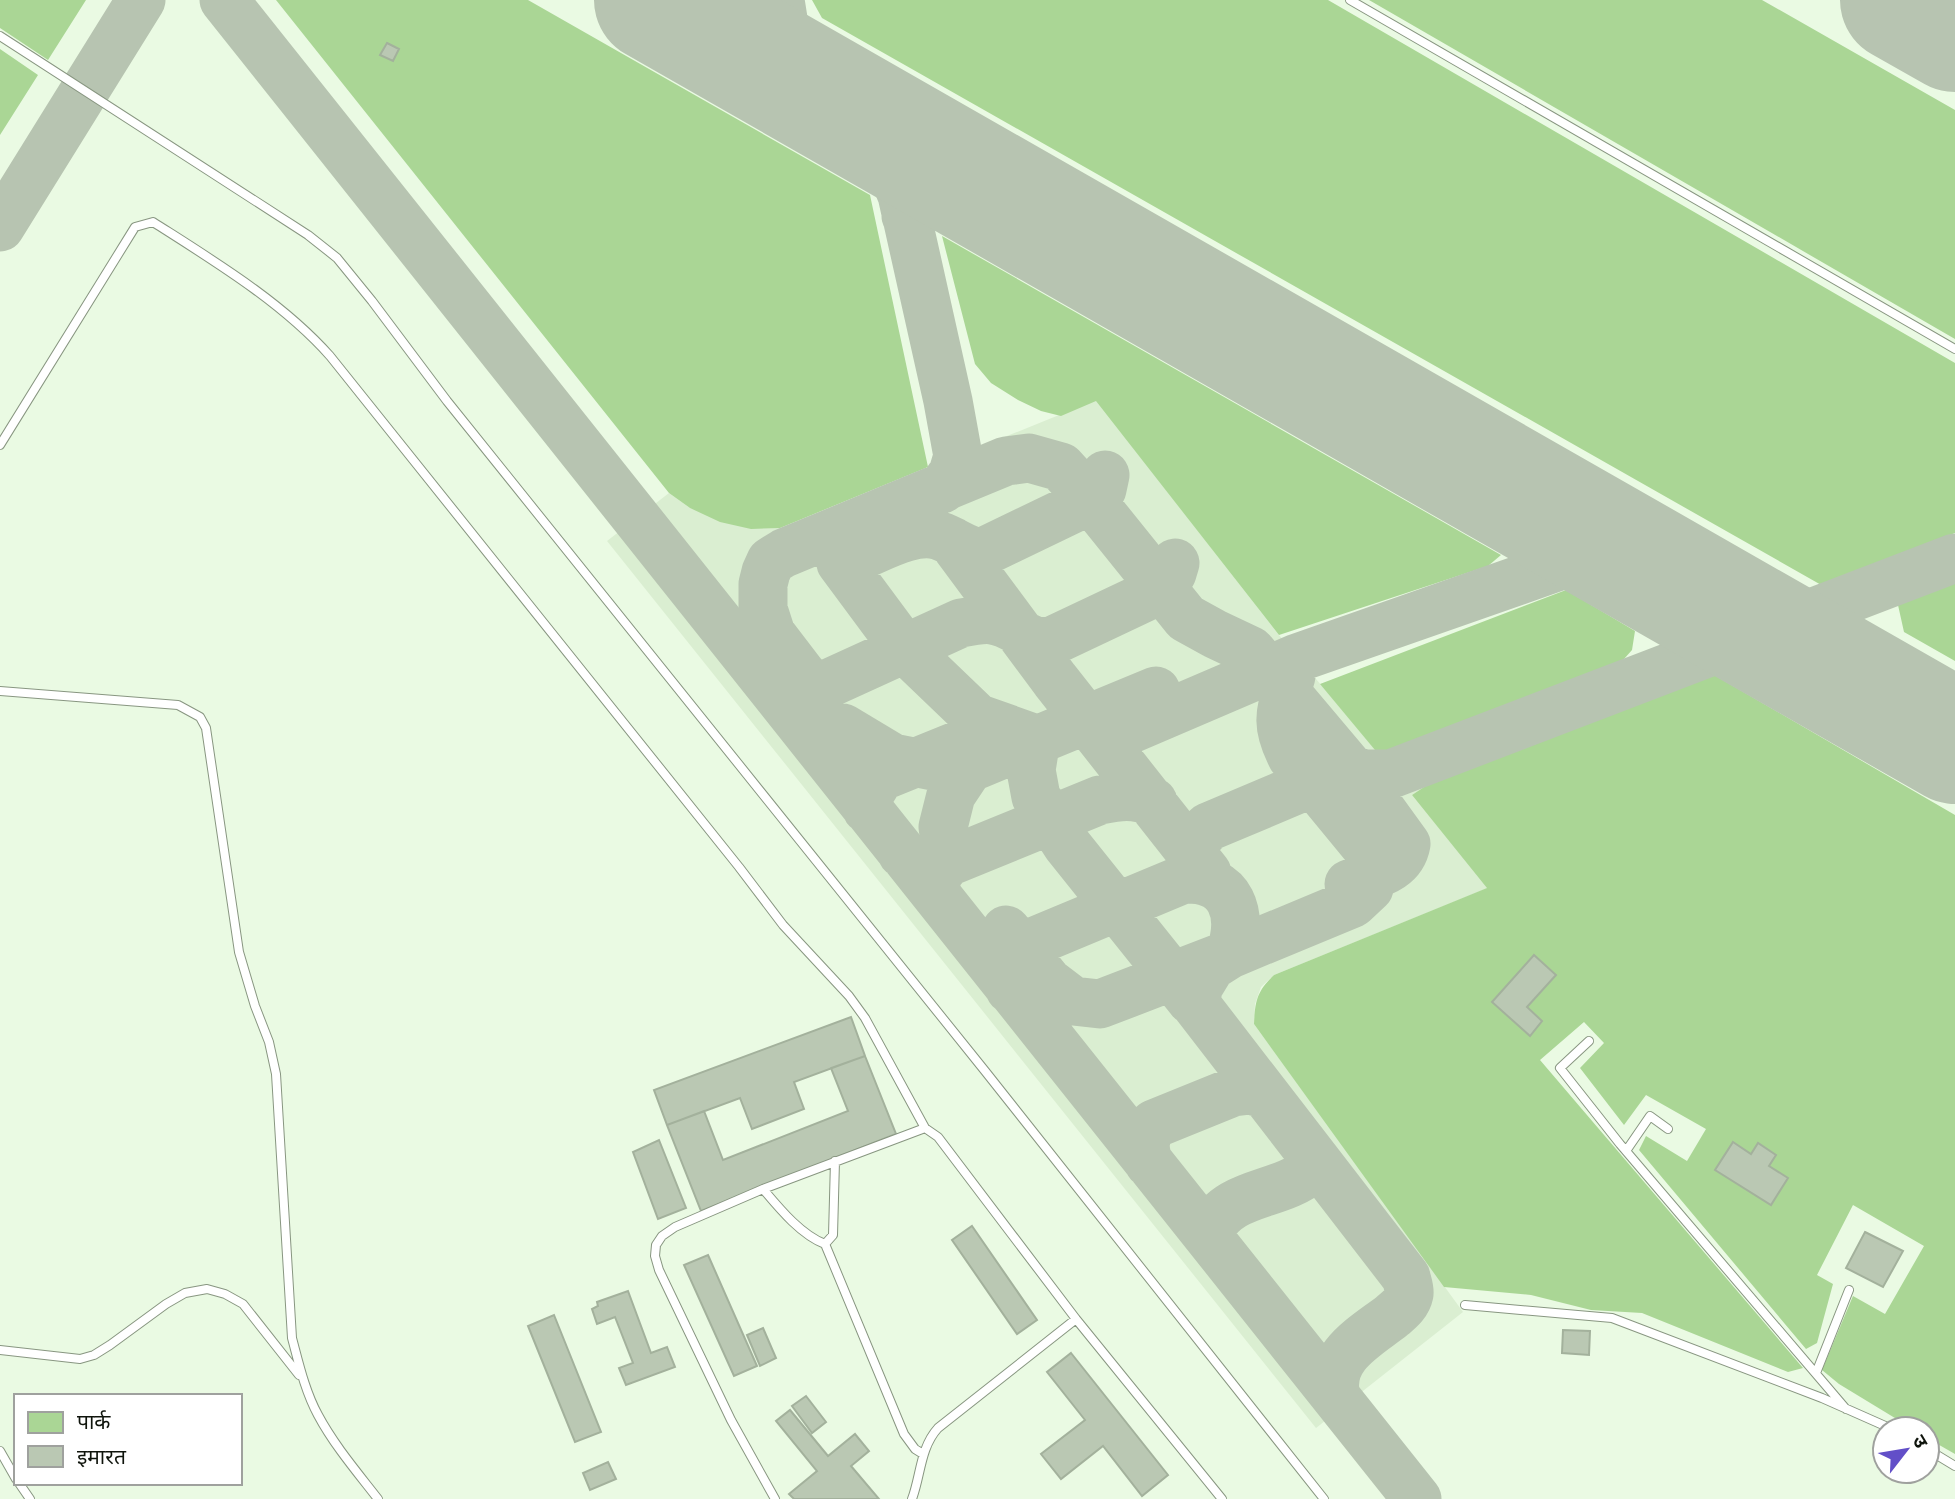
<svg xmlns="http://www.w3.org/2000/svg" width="1955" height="1499" font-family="Figtree,'Noto Sans Devanagari',sans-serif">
<rect width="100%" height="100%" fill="#eafae3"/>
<path fill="#daeed1" d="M1096 400 1279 635 1380 755 1422 742 1436 779 1412 795 1488 888 1274 975 1261 987 1255 1004 1254 1024 1463 1312 1316 1428 607 541 669 493 690 508 780 528Z"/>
<path fill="#aad695" d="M0 0H86L48 60 0 28Z
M276 0H528L870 195 928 467 780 528 751 529 720 522 690 508 669 493Z
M812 0H1328L1955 363V533L1823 586 822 18Z
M1369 0H1762L1955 110V339Z
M0 49 38 75 0 135Z
M942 236 1501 555 1488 566 1279 635 1096 401 1061 416 1041 411 1018 400 991 383 975 364Z
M1955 583V661L1904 632 1898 605Z
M1566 590 1635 631 1632 650 1616 668 1422 742 1380 756 1320 684Z
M1709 672 1955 815V1454L1927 1438V1429H1913L1839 1384 1822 1370 1853 1296 1885 1314 1924 1246 1853 1205 1817 1275 1833 1284 1817 1343 1806 1349 1639 1150 1646 1136 1687 1161 1706 1129 1646 1095 1624 1125 1580 1068 1604 1043 1584 1022 1540 1060 1803 1368 1788 1372 1642 1313 1591 1310 1531 1295 1444 1287 1254 1024C1255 1001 1257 991 1274 975L1487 888 1412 795 1436 779Z"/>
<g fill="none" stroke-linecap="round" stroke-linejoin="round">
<path stroke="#b7c4b1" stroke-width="49" d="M224 0 1417 1499
M780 0 786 38 794 60 809 80 831 101 869 128 887 158 902 195 948 401 958 456 953 473 942 489
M693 22C700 24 708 28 715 29 736 33 757 16 769 0
M906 216C916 156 967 182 1002 198
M0 227 141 0
M864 522 847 534 842 545 841 563 904 648 977 718 1036 739 1031 770 1036 797 1067 845 1191 1000
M952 541 1055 680 1207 873
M857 557C880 548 915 527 940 536 955 541 964 550 981 553L1091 500 1102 489 1105 475
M1534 574C1562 551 1558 528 1536 503
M1693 592C1733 613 1748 619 1795 612
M1022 635 1037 642 1052 641 1162 589 1172 573 1175 563
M1727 652C1772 642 1810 665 1850 682
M1291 676C1281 711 1274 722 1292 757L1371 853 1373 873 1369 888 1353 903 1230 954 1211 966 1197 989V1006L1406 1277C1407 1282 1410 1289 1409 1294 1407 1304 1399 1310 1392 1316 1365 1337 1326 1357 1336 1397
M810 685 771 634 763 609V584L766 572 771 561 784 553 1006 461 1029 458 1061 467 1091 500 1186 618 1215 634 1251 651 1359 779
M797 719 805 698 814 690 961 623C987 618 995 617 1018 630
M843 728 893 758 933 766
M1117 757 1118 745 1124 732 1297 658 1568 563C1592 557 1613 557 1638 561
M1350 769 1364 774H1391L1955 558
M867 809V798L880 777 1001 728
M902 853C918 862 930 864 948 862L943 827 951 795 969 768 1156 691
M1195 858 1197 839 1208 827 1322 779 1339 777 1359 779 1406 844C1401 871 1373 874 1349 884
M934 888 939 872 948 862 1100 800C1120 796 1134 794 1153 802
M1006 930 1048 982 1073 1001 1100 1004 1230 954C1244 914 1232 877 1184 879L1021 947C1010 962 1007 971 1010 989
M1149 1163C1143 1147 1144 1137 1154 1124L1233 1092 1250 1090 1264 1094
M1213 1241 1210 1230C1229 1190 1280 1197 1311 1170V1156"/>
<path stroke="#b7c4b1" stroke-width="124" d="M656 0 1955 742
M1902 0 1955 30"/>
</g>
<path fill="#bac8b3" stroke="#a3b19c" stroke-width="2" d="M387 43 399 49 393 61 380 55Z
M1534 955 1556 975 1527 1007 1542 1021 1530 1036 1492 1002Z
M851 1017 865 1056 794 1082 804 1109 752 1129 740 1098 667 1125 654 1090Z
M865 1056 896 1134 701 1211 667 1125 704 1111 723 1160 848 1111 831 1068Z
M659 1140 686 1208 658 1219 633 1152Z
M1733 1142 1751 1154 1758 1143 1776 1155 1769 1166 1788 1178 1771 1205 1715 1170Z
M972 1226 1037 1320 1017 1334 952 1240Z
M1865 1232 1903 1251 1883 1287 1846 1268Z
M708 1255 757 1366 734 1376 684 1265Z
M628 1291 651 1353 667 1347 675 1367 626 1385 619 1368 633 1363 615 1317 597 1324 592 1309 598 1306 597 1302Z
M554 1315 601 1432 575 1442 528 1326Z
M763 1328 776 1358 760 1366 747 1335Z
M1563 1330 1590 1331 1589 1355 1562 1353Z
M1071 1353 1168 1475 1142 1496 1103 1446 1061 1479 1041 1454 1085 1420 1047 1372Z
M806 1396 826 1422 812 1433 792 1406Z
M790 1410 828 1456 855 1434 869 1451 851 1466 879 1499H794L789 1494 817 1471 776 1421Z
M608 1462 616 1479 590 1490 583 1473Z"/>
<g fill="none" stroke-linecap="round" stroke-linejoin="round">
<g stroke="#889681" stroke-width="10">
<path id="lane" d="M1350 0 1955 349
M0 36 308 235 337 258 372 301 447 401 985 1071 1324 1499
M0 445 135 227 153 222C214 261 282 302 330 356L739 867 783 925 849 996 865 1018 925 1128
M0 691 178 705 200 717 206 728 239 952 255 1006 269 1042 276 1074 292 1338C299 1364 305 1391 318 1415 334 1445 357 1472 378 1499
M1589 1041 1560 1068 1620 1144 1846 1409
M1626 1151 1650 1116 1668 1129
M763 1189C779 1208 801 1235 825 1244L833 1235 835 1161
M825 1244 904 1434 915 1449 923 1454
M1465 1305 1612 1318 1822 1398 1892 1429
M0 1350 80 1359 94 1355 110 1345 166 1304 185 1293 207 1289 225 1294 243 1304 299 1375
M1816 1373 1849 1290
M1927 1449 1955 1466
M0 1451 16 1479
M19 1483 30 1499
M775 1499 731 1420 659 1270 655 1256 656 1245 662 1236 675 1227 763 1189 925 1128 938 1137 1076 1319 1222 1499
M912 1499C921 1475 920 1448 938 1428L1076 1319"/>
</g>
<use href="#lane" stroke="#fff" stroke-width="8"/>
</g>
<rect x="14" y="1394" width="228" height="91" fill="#ffffff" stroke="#9fa19e" stroke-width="2"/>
<rect x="28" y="1412" width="35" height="21" fill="#aad695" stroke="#9fa19e" stroke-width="2"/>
<text x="77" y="1429" font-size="21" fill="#0f140c">पार्क</text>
<rect x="28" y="1446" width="35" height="21" fill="#bac8b3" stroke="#9fa19e" stroke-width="2"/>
<text x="77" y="1464" font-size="21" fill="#0f140c">इमारत</text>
<g transform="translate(1906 1450) rotate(59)"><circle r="33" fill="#ffffff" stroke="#9fa19e" stroke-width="2"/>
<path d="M0-5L12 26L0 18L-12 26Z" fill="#624fc8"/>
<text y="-10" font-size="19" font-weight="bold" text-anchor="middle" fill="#0f140c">उ</text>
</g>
</svg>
